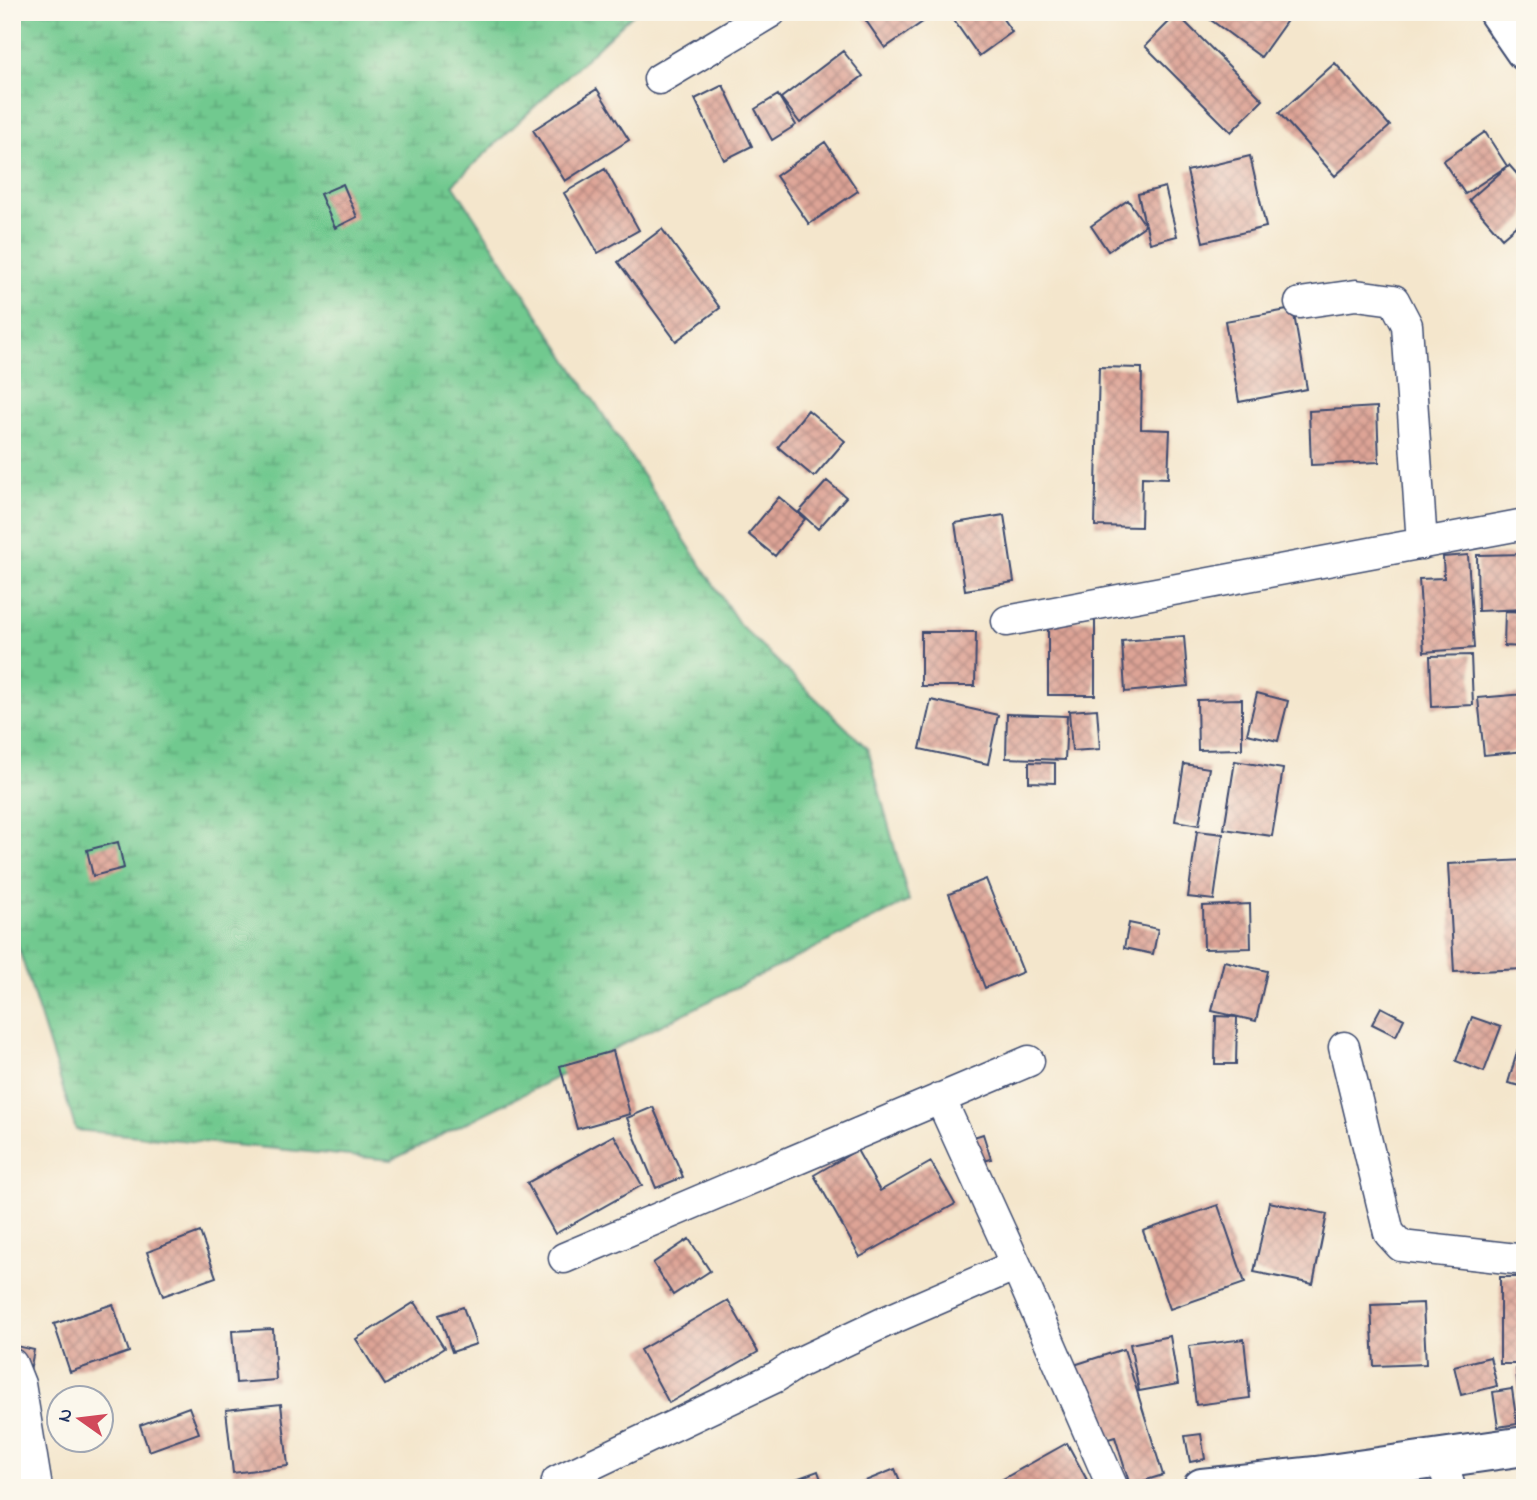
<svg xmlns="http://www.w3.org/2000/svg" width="1537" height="1500" font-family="'Indie Flower',sans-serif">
<defs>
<pattern id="wetland-marsh" width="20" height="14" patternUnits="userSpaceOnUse" patternTransform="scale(1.75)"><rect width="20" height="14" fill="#71c98f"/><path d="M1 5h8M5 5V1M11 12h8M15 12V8" fill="none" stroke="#5ca478"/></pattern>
<pattern id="building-cross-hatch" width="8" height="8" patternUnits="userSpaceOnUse" patternTransform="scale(1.75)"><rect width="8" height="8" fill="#dea496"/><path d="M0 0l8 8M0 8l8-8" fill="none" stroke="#b3867e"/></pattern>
</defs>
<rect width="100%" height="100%" fill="#fbf7ec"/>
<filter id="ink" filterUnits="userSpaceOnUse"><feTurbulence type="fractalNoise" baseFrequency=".0143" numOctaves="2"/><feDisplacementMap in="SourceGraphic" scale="14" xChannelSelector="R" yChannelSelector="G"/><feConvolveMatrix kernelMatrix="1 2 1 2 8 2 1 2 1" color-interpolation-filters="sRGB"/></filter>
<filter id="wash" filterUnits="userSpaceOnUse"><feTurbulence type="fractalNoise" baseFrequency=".00686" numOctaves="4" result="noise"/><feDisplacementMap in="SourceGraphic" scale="28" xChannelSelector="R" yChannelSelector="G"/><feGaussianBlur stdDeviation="1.57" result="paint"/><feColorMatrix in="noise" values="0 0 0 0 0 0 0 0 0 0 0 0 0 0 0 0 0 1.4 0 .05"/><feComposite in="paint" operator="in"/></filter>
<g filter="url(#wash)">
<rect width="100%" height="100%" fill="#f4e6cc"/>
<path fill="url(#wetland-marsh)" stroke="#467c76" stroke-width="2" d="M12 12H635L453 184 740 625 868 749 909 901 392 1160 76 1130 12 927Z"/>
<g id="blocks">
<path fill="url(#building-cross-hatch)" d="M860 12H937L885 48Z
M948 12H998L1012 32 979 56Z
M1200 12H1293L1261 57Z
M1177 14 1263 100 1231 132 1145 46Z
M843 51 863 76 800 123 781 98Z
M1335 63 1390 126 1335 176 1279 113Z
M723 85 752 146 724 160 695 99Z
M597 89 629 140 565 181 533 130Z
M778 95 796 125 772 140 755 109Z
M1485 132 1507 166 1465 194 1443 161Z
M825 142 858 191 809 224 776 176Z
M1250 156 1266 227 1203 242 1187 171Z
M1509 165 1525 183V218L1502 238 1469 200Z
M605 169 639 230 598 253 564 193Z
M343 184 357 217 335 228 320 194Z
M1165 187 1177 236 1150 243 1146 225 1108 251 1091 226 1128 200 1145 225 1138 194Z
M662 229 720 308 676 341 618 262Z
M1293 309 1307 389 1239 402 1225 321Z
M1099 367 1142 368 1141 429 1170 430 1168 478 1142 477 1141 527 1095 526Z
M1377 407 1379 462 1311 465 1309 411Z
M808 410 845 441 814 477 778 447Z
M827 481 846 497 818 529 799 512Z
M779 497 805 519 775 556 748 534Z
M1004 515 1014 582 965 590 955 523Z
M1525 554V609L1478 611 1477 555Z
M1468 555 1474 648 1424 652 1419 579 1444 578 1443 557Z
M1505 611 1525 612V647L1504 646Z
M1095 620V695H1048V621Z
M921 632H976L975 686H921Z
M1184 636 1188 686 1125 692 1122 641Z
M1471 655 1473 705 1432 707 1430 656Z
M1257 693 1288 701 1278 741 1247 734Z
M1525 694V751L1484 755 1478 698Z
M1242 699V749L1198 750 1197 700Z
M931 700 998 715 988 764 920 749Z
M1097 709 1100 749 1072 751 1069 711Z
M1007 714 1067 716 1065 760 1006 758Z
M1235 761 1283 769 1272 836 1224 829Z
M1029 762 1055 763V783L1029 782Z
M1184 764 1209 768 1199 825 1175 821Z
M1197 831 1223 834 1214 900 1188 897Z
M118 842 124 868 93 876 87 850Z
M1525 860V969L1454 972 1448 864Z
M986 879 1023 972 985 988 949 894Z
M1250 904 1251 948 1204 949 1203 906Z
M1129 923 1158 929 1153 954 1124 948Z
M1224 961 1267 971 1256 1021 1212 1011Z
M1381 1007 1404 1019 1396 1036 1372 1024Z
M1216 1016 1237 1017 1236 1064H1215Z
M1472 1017 1501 1027 1484 1072 1456 1061Z
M1518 1049 1525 1050V1087L1508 1083Z
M613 1051 630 1114 577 1129 560 1066Z
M653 1107 683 1177 656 1188 627 1118Z
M983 1134 991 1159 966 1166 959 1142Z
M614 1135 642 1185 555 1234 527 1183Z
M857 1150 880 1191 931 1162 955 1204 860 1257 814 1175Z
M1269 1202 1327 1214 1313 1284 1254 1272Z
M1218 1205 1245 1283 1170 1309 1143 1231Z
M200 1232 216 1277 163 1296 147 1252Z
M689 1239 710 1271 673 1295 653 1263Z
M1500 1277H1525V1364H1500Z
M728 1300 758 1352 669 1403 640 1350Z
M415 1302 444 1348 385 1385 356 1339Z
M1423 1303 1426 1364 1374 1366 1371 1305Z
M113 1304 129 1352 70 1372 54 1324Z
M463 1307 476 1344 452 1352 439 1315Z
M273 1329 276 1380 236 1383 232 1331Z
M1170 1336 1178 1384 1139 1391 1130 1344Z
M1244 1339 1250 1398 1196 1405 1189 1346Z
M12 1345 34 1350 28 1381 12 1378Z
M1124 1349 1163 1475 1130 1485 1115 1437 1098 1442 1071 1366Z
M1490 1357 1497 1386 1461 1395 1454 1366Z
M1525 1368V1411H1520L1516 1369Z
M1512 1389 1517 1424 1498 1427 1493 1392Z
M281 1404 288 1466 233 1473 226 1410Z
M189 1407 199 1433 149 1451 140 1425Z
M1201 1434 1205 1459 1190 1462 1185 1436Z
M1067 1443 1087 1480 1074 1488H987Z
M895 1469 903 1488H848Z
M818 1471 824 1488H774V1487Z"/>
</g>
</g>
<g filter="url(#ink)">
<use href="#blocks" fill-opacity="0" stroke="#3c4a6e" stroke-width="2"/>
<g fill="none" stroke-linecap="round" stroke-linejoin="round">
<g stroke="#3c4a6e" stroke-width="33">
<path id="street" d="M659 79 771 12
M1300 303 1356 295 1394 300 1407 325 1422 544
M1007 621 1525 524
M1344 1047 1389 1233 1401 1246 1525 1260
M940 1098 1016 1265 1113 1488
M564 1258 1029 1061
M12 1364 20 1384 37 1488
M1442 1458 1450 1488
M556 1488 557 1481 776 1377 796 1364 887 1321 1016 1265"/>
</g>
<g stroke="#3c4a6e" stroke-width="42">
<path id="secondary" d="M1498 12 1525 51
M1202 1488 1316 1476 1525 1446"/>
</g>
<use href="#street" stroke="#fff" stroke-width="30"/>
<use href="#secondary" stroke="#fff" stroke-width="38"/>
</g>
</g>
<rect width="1537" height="1500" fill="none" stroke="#fbf7ec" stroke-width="42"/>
<g transform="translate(80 1419) rotate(284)"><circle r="33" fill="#fbf7ec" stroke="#a1a7b3" stroke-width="2"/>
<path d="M0-5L12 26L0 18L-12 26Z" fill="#d1495b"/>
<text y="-10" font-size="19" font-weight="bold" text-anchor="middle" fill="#1b2f5e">N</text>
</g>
</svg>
